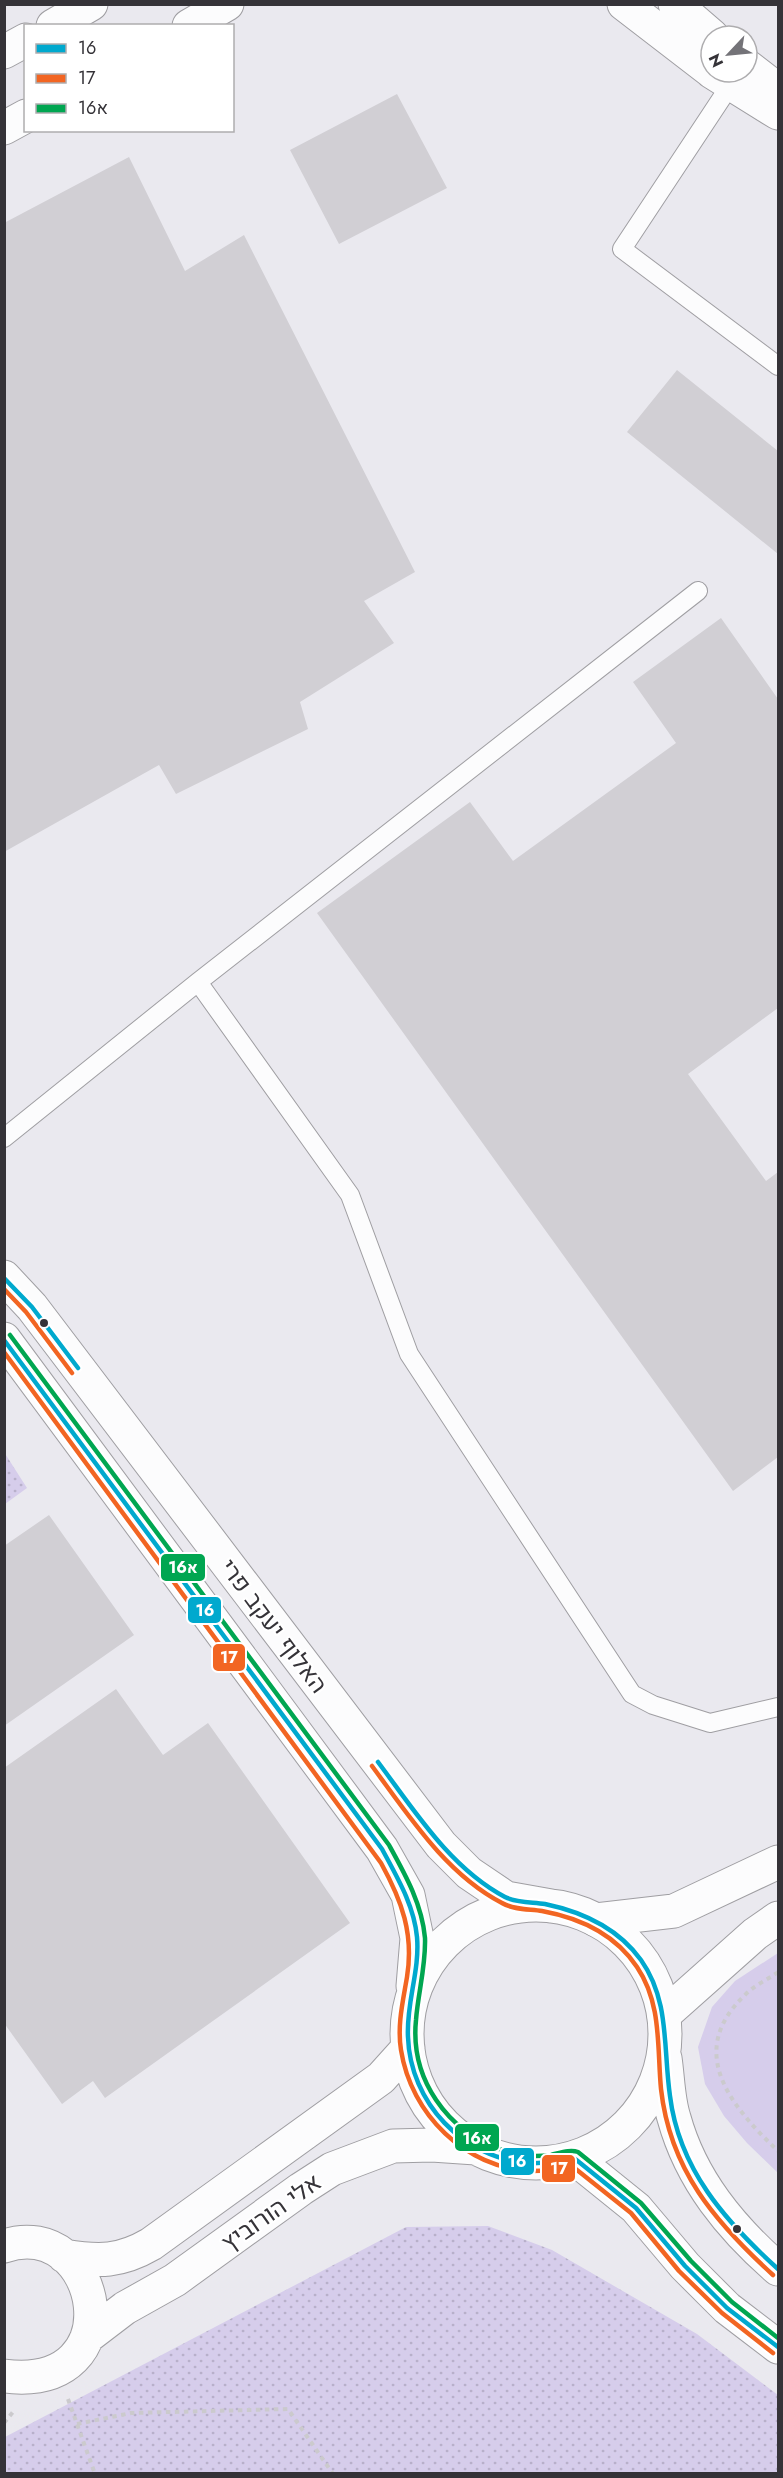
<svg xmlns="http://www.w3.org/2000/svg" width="783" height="2478" font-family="Jost,Heebo,sans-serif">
<defs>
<pattern id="grass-dots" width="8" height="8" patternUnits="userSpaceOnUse" patternTransform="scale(1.5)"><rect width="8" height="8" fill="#d6cdeb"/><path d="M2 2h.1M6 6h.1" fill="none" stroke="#b8b0ca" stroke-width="1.8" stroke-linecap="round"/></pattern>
</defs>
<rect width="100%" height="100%" fill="#eae9ef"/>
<path fill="url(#grass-dots)" d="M4 1452 27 1488 5 1504H4Z
M488 2226 552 2250 697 2334 778 2395V2473H5V2437L406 2227Z"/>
<path fill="#d6cdeb" d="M778 1953V2173L747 2143 724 2116 705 2084 698 2047 712 2007 735 1981Z"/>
<path fill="#d1cfd4" d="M397 94 447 188 339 244 290 150Z
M129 157 185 271 244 235 415 572 364 601 394 643 300 702 308 729 176 794 159 765 4 852V223Z
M677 370 778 451V554L627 432Z
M721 618 778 699V1008L688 1074 766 1181 778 1172V1457L733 1491 317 913 470 802 513 861 676 743 633 682Z
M49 1515 134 1635 4 1726V1546Z
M116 1689 163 1755 208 1723 350 1923 105 2098 93 2081 62 2104 4 2023V1768Z"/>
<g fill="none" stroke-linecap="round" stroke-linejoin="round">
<g stroke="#9f9ea2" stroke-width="20">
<path id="service" d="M735 78 622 249 778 366
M198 982 350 1195 409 1354 632 1694 653 1705 710 1723 778 1707
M4 1138 198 982 698 591"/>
</g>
<g stroke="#9f9ea2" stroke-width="35">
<path id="minor" d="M624 4 711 71
M675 4 712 36
M747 66 778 90
M712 72 778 113
M596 1920 674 1911 778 1862
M664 2015 755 1934 778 1918"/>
</g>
<g stroke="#9f9ea2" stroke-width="35">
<path id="tertiary" d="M53 26 91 4
M189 26 227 4
M4 52 26 40
M4 128 26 116
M4 1277 32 1307 441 1845 469 1873 506 1898 551 1906
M4 1339 382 1849 408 1895 417 1938 413 1986
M407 2034a129 129 0 1 1 258 0a129 129 0 1 1-258 0Z
M665 2058C668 2078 668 2100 674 2118 691 2180 731 2228 778 2269
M574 2158 636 2208 685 2266 727 2308 778 2347
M4 2246C102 2214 136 2393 4 2376
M64 2256C99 2262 120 2262 151 2244L381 2078 408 2048
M87 2337 125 2308 175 2280 301 2189 332 2169 393 2146 432 2145 476 2148"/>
</g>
<path stroke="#cbcacd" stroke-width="4" stroke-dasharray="4.5 4.5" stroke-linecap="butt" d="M778 1972C767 1980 753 1986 744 1996 685 2053 732 2107 778 2151
M68 2399 95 2474
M4 2423 13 2412
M77 2424 131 2413 288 2409 333 2474"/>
<use href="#service" stroke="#fcfcfd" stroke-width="18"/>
<use href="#minor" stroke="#fcfcfd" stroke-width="33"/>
<use href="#tertiary" stroke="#fcfcfd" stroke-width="33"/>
<g stroke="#fff" stroke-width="9">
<path id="bus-1" d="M4 1278 32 1307 78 1368
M4 1340 382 1849C397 1877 414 1905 417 1937 420 1971 406 2003 408 2037 410 2102 463 2159 529 2163 544 2164 559 2161 574 2158L636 2208 685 2266 727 2308 778 2347
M378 1762C414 1810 450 1868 505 1897 517 1903 532 1902 545 1904 583 1912 618 1928 641 1960 670 2001 663 2048 670 2096 679 2169 725 2221 778 2269"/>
</g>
<g stroke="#fff" stroke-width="9">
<path id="bus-2" d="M4 1289 26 1312 72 1373
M4 1352 381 1863C402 1901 414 1934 407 1977 403 2001 397 2025 401 2050 411 2114 465 2168 531 2171 545 2171 559 2169 572 2166L631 2213 679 2271 722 2313 773 2353
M372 1766C409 1816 446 1874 502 1903 514 1910 529 1909 542 1911 580 1918 615 1934 637 1967 662 2004 657 2047 661 2089 670 2170 715 2222 773 2275"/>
</g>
<g stroke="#fff" stroke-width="9">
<path id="bus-3" d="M10 1335 389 1845C405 1874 422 1904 425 1938 426 1966 418 1993 416 2020 410 2079 447 2131 502 2150 517 2156 535 2157 551 2155 560 2153 570 2149 578 2152L641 2203 691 2261 732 2302 778 2338"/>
</g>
<use href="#bus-1" stroke="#00a9ce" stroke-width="4.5"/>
<use href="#bus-2" stroke="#f26522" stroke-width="4.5"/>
<use href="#bus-3" stroke="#00a651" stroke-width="4.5"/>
</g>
<g fill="#353338" stroke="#fff" stroke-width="2">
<circle cx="44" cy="1323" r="5"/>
<circle cx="737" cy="2229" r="5"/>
</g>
<g text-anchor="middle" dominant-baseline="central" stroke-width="4.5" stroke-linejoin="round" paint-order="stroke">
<g font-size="24" fill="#353338" stroke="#fff">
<text transform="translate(274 1626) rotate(53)">האלוף יעקב פרי</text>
<text transform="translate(271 2212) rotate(-35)">אלי הורוביץ</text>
</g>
</g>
<g stroke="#fff" stroke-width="2">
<rect x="160" y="1553" width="46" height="29" rx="6" fill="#00a651"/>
<rect x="187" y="1596" width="35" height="28" rx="6" fill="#00a9ce"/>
<rect x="212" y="1643" width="34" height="29" rx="6" fill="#f26522"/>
<rect x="454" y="2123" width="46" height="29" rx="6" fill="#00a651"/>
<rect x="500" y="2147" width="35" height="29" rx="6" fill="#00a9ce"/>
<rect x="541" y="2154" width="35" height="29" rx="6" fill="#f26522"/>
</g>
<g font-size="16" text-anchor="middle" font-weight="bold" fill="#fff">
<text x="183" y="1573">16א</text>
<text x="205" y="1616">16</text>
<text x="229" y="1663">17</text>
<text x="477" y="2144">16א</text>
<text x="517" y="2167">16</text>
<text x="559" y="2174">17</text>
</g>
<rect width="783" height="2478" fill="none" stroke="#353338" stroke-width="12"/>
<rect x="24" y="24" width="210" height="108" fill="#ffffff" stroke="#aeadaf" stroke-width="1.5"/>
<rect x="36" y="44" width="30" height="9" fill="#00a9ce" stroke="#aeadaf" stroke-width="1.5"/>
<text x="78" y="54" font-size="18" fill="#353338">16</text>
<rect x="36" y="74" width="30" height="9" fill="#f26522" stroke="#aeadaf" stroke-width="1.5"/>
<text x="78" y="84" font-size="18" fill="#353338">17</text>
<rect x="36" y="104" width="30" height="9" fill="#00a651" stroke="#aeadaf" stroke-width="1.5"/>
<text x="78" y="114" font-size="18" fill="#353338">16א</text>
<g transform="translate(729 54) rotate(244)"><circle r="28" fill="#ffffff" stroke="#aeadaf" stroke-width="1.5"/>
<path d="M0-4.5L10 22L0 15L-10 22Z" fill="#747378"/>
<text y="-9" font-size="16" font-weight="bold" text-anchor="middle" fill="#353338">N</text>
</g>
</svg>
